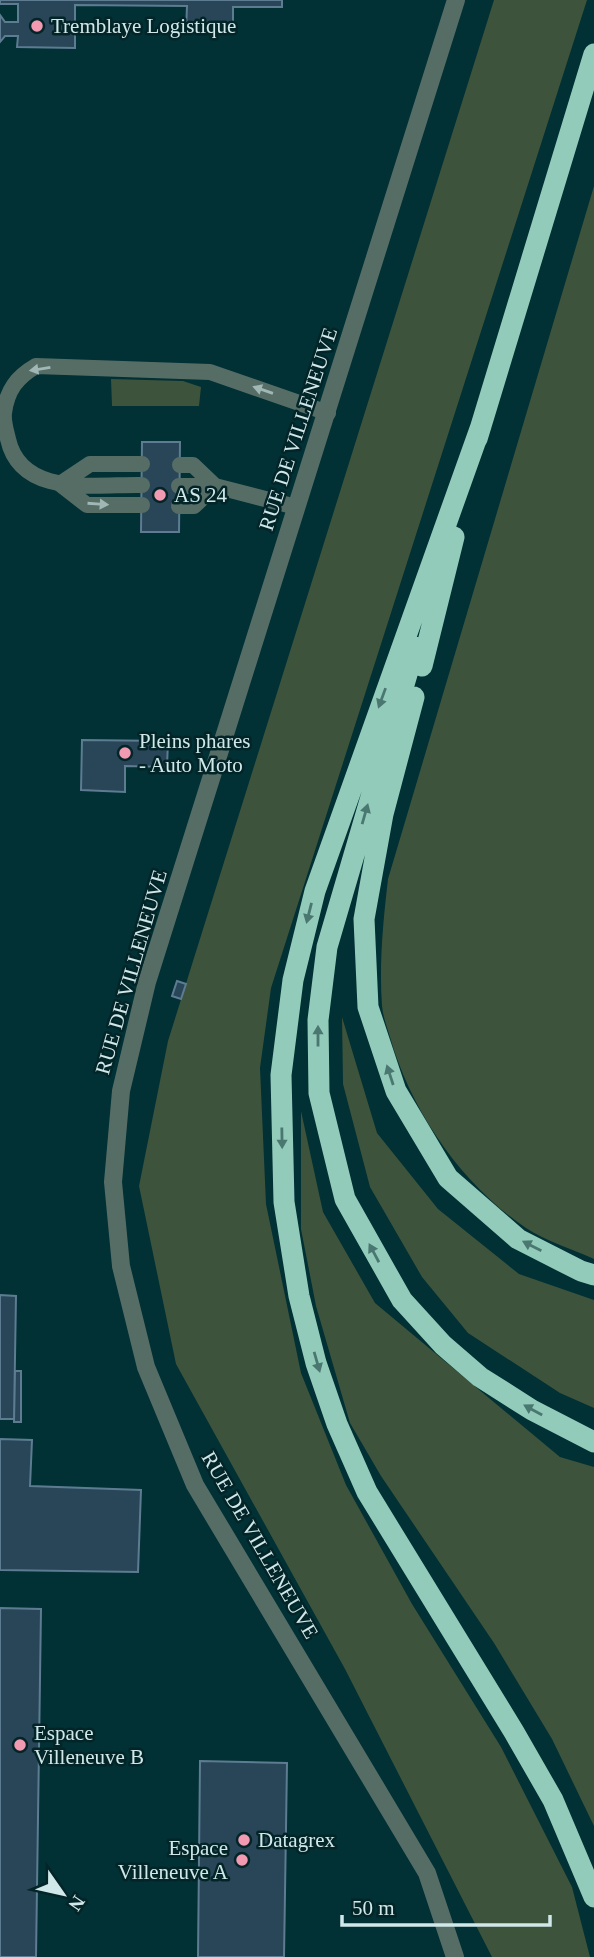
<svg xmlns="http://www.w3.org/2000/svg" width="594" height="1957" font-family="'Times New Roman',serif">
<rect width="100%" height="100%" fill="#013035"/>
<path fill="#3d533b" d="M494 0H587L271 988 260 1068 266 1204 301 1373 346 1485 412 1604 501 1747 572 1887 590 1957H492L345 1669 176 1364 139 1186 168 1041Z
M594 186V1259C572 1249 546 1241 526 1228 462 1185 411 1111 390 1037 387 1027 383 1017 382 1006 379 964 383 922 388 879Z
M111 379 183 381 201 387 199 406H112Z
M342 1017 377 1133 438 1209 519 1274 594 1300V1408L560 1393 468 1333 422 1277 370 1187 343 1084Z
M301 1111 323 1212 375 1303 560 1457 594 1467V1826L552 1739 494 1643 381 1476 350 1423 316 1306 301 1229Z"/>
<path fill="#284658" stroke="#5d7c91" stroke-width="2" d="M0 0H282V7H233V32L186 31 187 6 75 5V48L17 47 18 36H5L0 42V15L5 22H18V4H0Z
M142 442H180L179 532H141Z
M82 740 168 741 167 767 125 766V792L81 790Z
M177 981 186 984 181 999 172 996Z
M0 1295 16 1296 14 1419H0Z
M15 1371H21V1422H14Z
M0 1439 32 1440 30 1486 141 1490 138 1572 0 1570Z
M0 1608 41 1609 36 1957H0Z
M200 1761 287 1763 284 1957H198Z"/>
<g fill="none" stroke-linecap="round" stroke-linejoin="round">
<path stroke="#566d66" stroke-width="16" d="M180 465H193L215 486
M60 484 87 505H142
M60 484 90 464H142
M142 485C96 484 21 498 8 439 6 430 3 422 4 413 7 390 17 377 36 366L210 372 328 413
M179 486H215L296 507
M179 506H194L215 486"/>
<path stroke="#566d66" stroke-width="18" d="M455 1957 427 1873 195 1485 146 1367 121 1266 113 1182 121 1091 147 982 456 0"/>
<path stroke="#92cbba" stroke-width="21" d="M481 426 315 891 293 980 281 1075 284 1202 299 1296 316 1363 337 1424 367 1492 514 1732 553 1800 594 1897
M477 439 594 54
M415 647 327 947 318 1020 319 1093 345 1199 402 1300 443 1345 480 1377 532 1410 594 1442
M422 666 454 537
M414 697 383 814 364 919 368 1007 396 1091 448 1178 518 1239 581 1271 594 1275"/>
</g>
<defs><path id="oneway-solid" d="M-6-.8H1V-3.2L6.5 0L1 3.2V.8H-6Z" transform="scale(1.75)"/></defs>
<g fill="#a0b7b5">
<use href="#oneway-solid" transform="translate(40 369) rotate(171)"/>
<use href="#oneway-solid" transform="translate(263 390) rotate(-161)"/>
<use href="#oneway-solid" transform="translate(98 504) rotate(4)"/>
</g>
<g fill="#4a7871">
<use href="#oneway-solid" transform="translate(382 698) rotate(110)"/>
<use href="#oneway-solid" transform="translate(365 814) rotate(-74)"/>
<use href="#oneway-solid" transform="translate(309 913) rotate(104)"/>
<use href="#oneway-solid" transform="translate(318 1036) rotate(-90)"/>
<use href="#oneway-solid" transform="translate(390 1075) rotate(-108)"/>
<use href="#oneway-solid" transform="translate(282 1138) rotate(89)"/>
<use href="#oneway-solid" transform="translate(532 1246) rotate(-153)"/>
<use href="#oneway-solid" transform="translate(374 1253) rotate(-118)"/>
<use href="#oneway-solid" transform="translate(317 1362) rotate(74)"/>
<use href="#oneway-solid" transform="translate(533 1410) rotate(-151)"/>
</g>
<g fill="#f19ab2" stroke="#032528" stroke-width="2.5">
<circle cx="37" cy="26" r="7"/>
<circle cx="160" cy="495" r="7"/>
<circle cx="125" cy="753" r="7"/>
<circle cx="20" cy="1745" r="7"/>
<circle cx="244" cy="1840" r="7"/>
<circle cx="242" cy="1860" r="7"/>
</g>
<g text-anchor="middle" dominant-baseline="central" stroke-width="5" stroke-linejoin="round" paint-order="stroke">
<g font-size="21" fill="#d1e8ea" stroke="#032528" text-anchor="start">
<text x="51" y="26">Tremblaye Logistique</text>
<text x="174" y="495">AS 24</text>
<text x="139" y="741">Pleins phares<tspan x="139" dy="24">- Auto Moto</tspan></text>
<text x="34" y="1733">Espace<tspan x="34" dy="24">Villeneuve B</tspan></text>
<text x="258" y="1840">Datagrex</text>
<text x="228" y="1848" text-anchor="end">Espace<tspan x="228" dy="24">Villeneuve A</tspan></text>
</g>
<g font-size="21" fill="#d1e8ea" stroke="#032528">
<text transform="translate(298 429) rotate(-72)">RUE DE VILLENEUVE</text>
<text transform="translate(131 972) rotate(-74)">RUE DE VILLENEUVE</text>
<text transform="translate(260 1545) rotate(60)">RUE DE VILLENEUVE</text>
</g>
</g>
<g transform="translate(63 1894) rotate(124)" stroke="#032528" stroke-width="5" paint-order="stroke">
<path d="M0-5L12 26L0 18L-12 26Z" fill="#d1e8ea"/>
<text y="-10" font-size="19" font-weight="bold" text-anchor="middle" fill="#d1e8ea">N</text>
</g>
<path d="M342 1915v10h208v-10" fill="none" stroke="#d1e8ea" stroke-width="3.5"/>
<text x="352" y="1915" font-size="21" fill="#d1e8ea" stroke="#032528" stroke-width="5" paint-order="stroke">50 m</text>
</svg>
